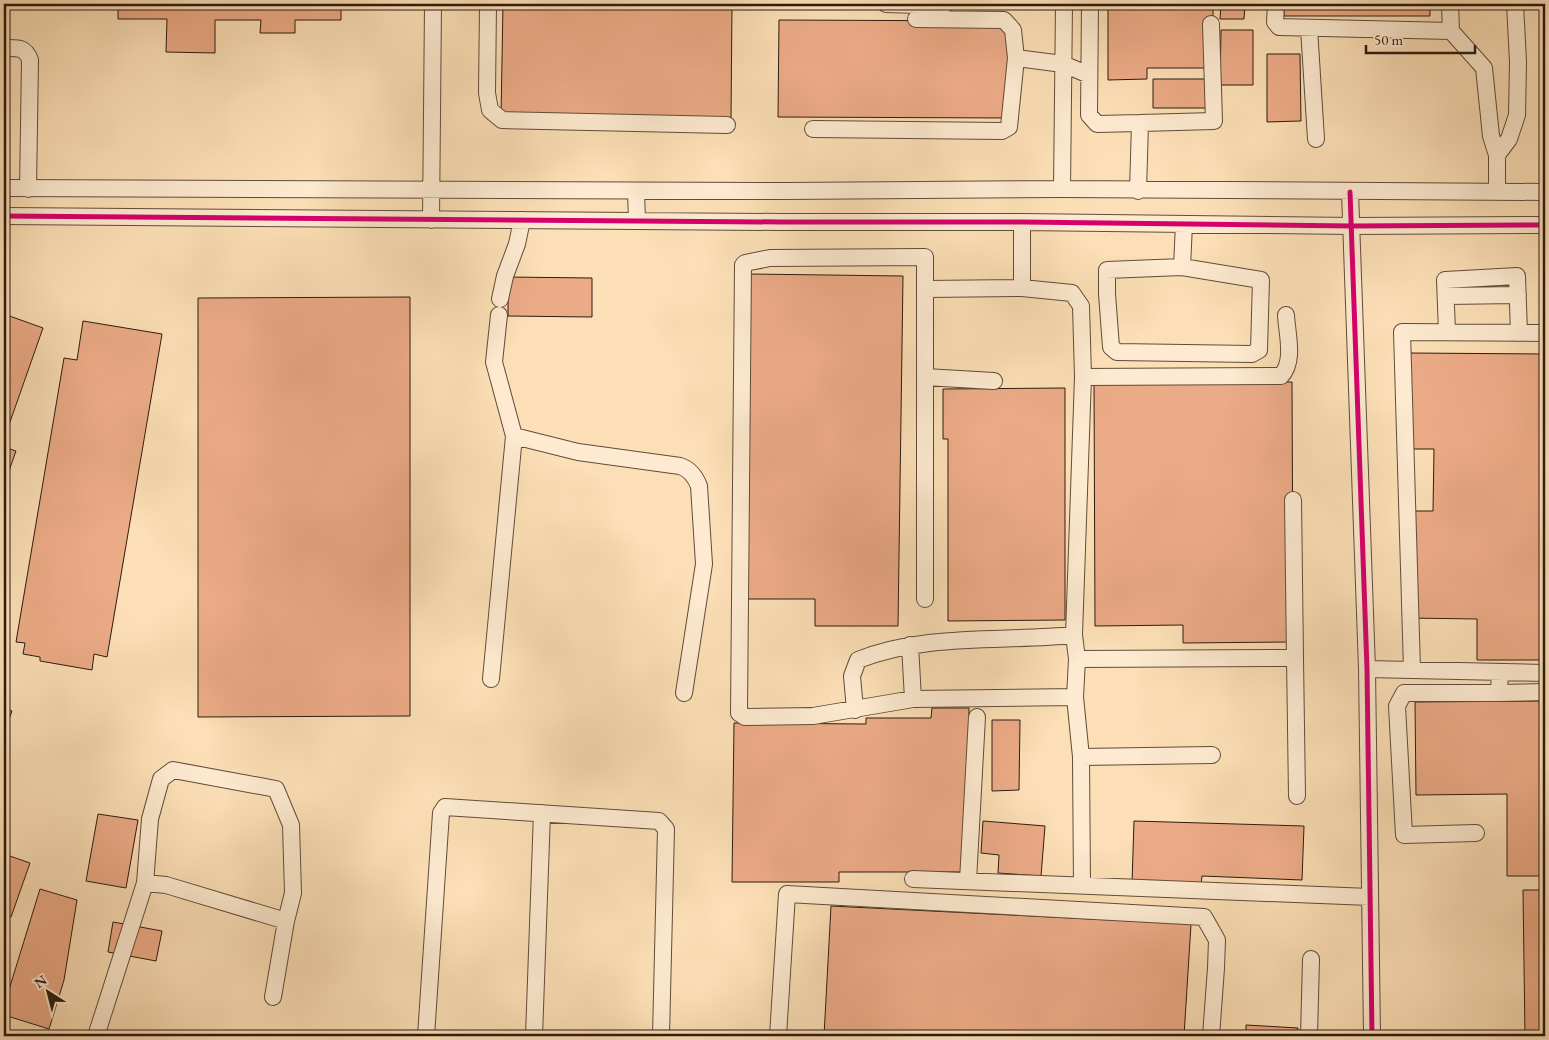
<svg xmlns="http://www.w3.org/2000/svg" width="1549" height="1040" font-family="'EB Garamond',serif">
<rect width="100%" height="100%" fill="#fcdfb6"/>
<filter id="stains"><feTurbulence type="fractalNoise" baseFrequency=".004" numOctaves="4"/><feColorMatrix values="0 0 0 0 .2 0 0 0 0 .09 0 0 0 0 .02 0 0 0 .5 -.17"/></filter>
<radialGradient id="worn" r=".72"><stop offset=".6" stop-color="#630" stop-opacity="0"/><stop offset="1" stop-color="#630" stop-opacity=".3"/></radialGradient>
<path fill="#ecab87" stroke="#2c1b10" d="M118 4H341V20H295V33H260L261 20H215V53L166 52 167 19H118Z
M503 4H732L731 118 501 117Z
M1108 4H1213V68H1147V79L1108 80Z
M1221 4H1245L1244 19H1220Z
M1284 4H1430V16H1284Z
M779 20 1010 21 1009 118 778 117Z
M1221 30H1253V85H1220Z
M1267 54H1300L1301 121 1267 122Z
M1153 79H1210V108H1153Z
M750 274 903 276 898 626H815V599H745Z
M508 277 592 278V317L508 316Z
M410 297V716L198 717V298Z
M4 314 43 328 4 439Z
M83 321 162 334 107 657 94 654 92 670 40 661V657L23 654 25 643 16 642 64 358 77 360Z
M1409 353 1545 354V660H1477V619L1407 618 1408 511H1433L1434 449H1408Z
M1292 382 1293 603 1289 642 1183 643V625L1095 626 1094 383Z
M1065 388V620L948 621V439H943V389Z
M4 447 16 451 4 485Z
M1545 701V876H1507V794L1416 795 1415 702Z
M4 708 12 711 4 733Z
M932 708H969L968 872H839V882H732L734 723 866 724V718H931Z
M992 720H1020L1019 790 992 791Z
M98 814 138 820 126 888 86 881Z
M983 821 1045 826 1041 876 998 873 999 855 981 853Z
M1134 821 1304 826 1302 880 1202 876 1201 886 1132 883Z
M4 854 30 863 11 917 4 915Z
M40 889 77 900 64 980 49 1029 4 1015V1006Z
M1523 890H1545V1036H1525Z
M831 906 1191 924 1184 1036H824Z
M113 922 162 931 156 961 108 952Z
M1246 1025 1298 1028 1297 1036H1246Z"/>
<g fill="none" stroke-linecap="round" stroke-linejoin="round">
<g stroke="#604c3a" stroke-width="18">
<path id="minor" d="M488 4 487 93 490 110 502 120 727 125
M886 4 919 5 946 4
M1090 4 1089 115 1097 124 1140 123 1138 191
M1276 4 1275 22 1279 27 1451 31
M1450 4 1451 31 1484 68 1491 136 1497 155V192
M916 19 1004 20 1013 30 1016 58 1063 64 1089 75
M1309 28 1316 139
M4 48C16 48 25 46 30 60L28 189
M1140 123 1214 121 1211 24
M813 129 1002 131 1009 127 1016 58
M1497 155 1509 139 1517 115 1518 62 1515 4
M4 188 785 191 1062 189 1545 192
M1062 189 1064 4
M636 191 637 221
M1350 192 1367 669 1372 1036
M4 216 780 222H1022L1352 226 1545 225
M431 220 433 4
M1182 267 1261 280 1259 350 1252 354 1117 352 1111 347 1107 294V270L1182 267 1184 224
M1022 288 1072 293 1081 306 1083 377 1074 635 1077 659
M925 289V257L770 258 745 263 743 265 739 713 745 717 813 716 913 699 1075 697
M1446 296 1518 295
M500 299 505 276 517 244 522 220
M499 315 494 362 514 436 578 452 680 466C690 469 695 476 699 486L704 564 684 693
M1447 332 1445 280 1517 276 1519 333
M925 377 994 381
M1083 377 1281 376C1295 361 1287 335 1286 315
M925 599V289L1022 288V222
M910 645 913 699
M1295 658 1297 796
M1367 669 1545 673
M1412 670 1402 332 1545 333
M491 679 514 436
M1499 693 1545 692
M855 710 852 676 858 660C926 633 1002 642 1074 635
M1081 757 1212 755
M1476 833 1404 835 1397 706 1404 693H1499L1500 672
M913 879 1370 897
M968 881 977 717
M1082 885 1081 757 1075 697 1077 659 1295 658 1293 500
M273 997 286 921
M96 1036 145 883 150 819 161 779 173 770 276 789 291 825 293 893 286 921 166 885 145 883
M426 1036 441 813 445 807 659 821 666 829 661 1036
M534 1036 542 813
M778 1036 787 894 1204 917 1217 940 1216 968 1211 1036
M1309 1036 1311 959"/>
</g>
<use href="#minor" stroke="#fdead0" stroke-width="16"/>
<g stroke="#fdead0" stroke-width="8">
<path id="cycleway" d="M1350 192 1367 669 1372 1036
M4 216 780 222H1022L1352 226 1545 225"/>
</g>
<use href="#cycleway" stroke="#d6006c" stroke-width="5"/>
</g>
<rect width="1549" height="1040" fill="none" stroke="#fcdfb6" stroke-width="20"/>
<rect x="5" y="5" width="1539" height="1030" fill="none" stroke="#2c1b10" stroke-width="2.5"/>
<rect x="10" y="10" width="1529" height="1020" fill="none" stroke="#2c1b10"/>
<g transform="translate(48 992) rotate(324)" stroke="#fdead0" stroke-width="4" paint-order="stroke">
<path d="M0-4L9 19L0 12L-9 19Z" fill="#2c1b10"/>
<text y="-8" font-size="14" font-weight="bold" text-anchor="middle" fill="#2c1b10">N</text>
</g>
<path d="M1366 45v8h109v-8" fill="none" stroke="#2c1b10" stroke-width="2.5"/>
<text x="1374" y="45" font-size="15" fill="#2c1b10" stroke="#fdead0" stroke-width="4" paint-order="stroke">50 m</text>
<rect width="100%" height="100%" filter="url(#stains)"/>
<rect width="100%" height="100%" fill="url(#worn)"/>
</svg>
